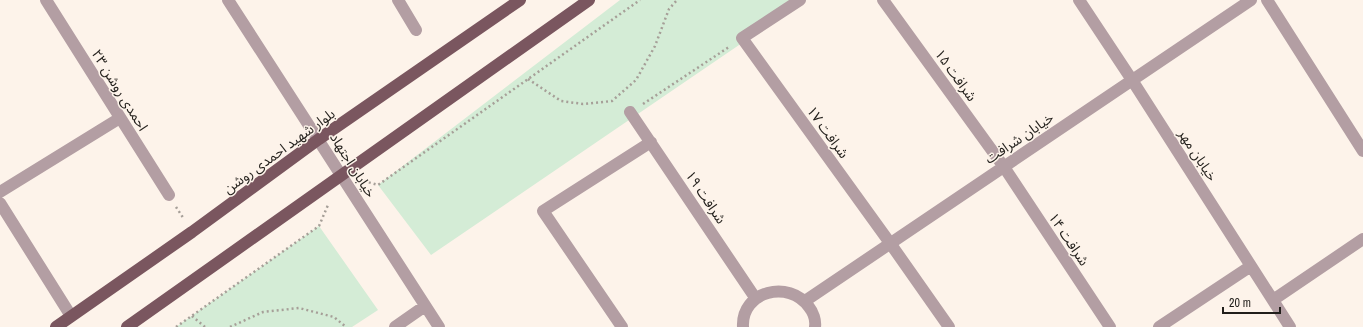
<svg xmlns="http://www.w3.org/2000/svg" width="1363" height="327" font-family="'Archivo Narrow','Noto Sans Arabic',sans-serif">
<rect width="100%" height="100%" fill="#fdf3ea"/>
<path fill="#d4ecd6" d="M620 0H805L431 255 378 185Z
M319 226 378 310 352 327H176Z"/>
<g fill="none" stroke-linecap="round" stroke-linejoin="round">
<path stroke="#a69f98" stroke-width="2.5" stroke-dasharray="2 3" stroke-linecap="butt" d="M528 79 561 101 583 104 612 101 636 80 655 46 669 9 677 0
M643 104 729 47
M364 181 378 185 640 0
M176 207 184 219
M192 316 205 327
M176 327 319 226 328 205
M230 327 263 312 299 308 334 317 346 327"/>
<path stroke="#b39ea3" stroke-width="12" d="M46 0 169 195
M228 0 439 327
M398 0 416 30
M800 0 742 38 890 243 949 327
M883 0 1004 167 1110 327
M1079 0 1132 80 1290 327
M1267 0 1363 151
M630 112 756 299
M0 192 120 118
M0 203 71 316
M1273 300 1363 239
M805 301 1251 0
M395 327 425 306
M622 327 543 211 651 142
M743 327C741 291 789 279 809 307 813 312 816 320 815 327
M1159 327 1251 266"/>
<path stroke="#7a565f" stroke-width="12" d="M56 327 192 232 319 139 520 0
M127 327 589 0"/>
</g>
<g text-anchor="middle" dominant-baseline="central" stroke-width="3" stroke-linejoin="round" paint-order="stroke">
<g font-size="14" fill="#211e1a" stroke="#fdf3ea">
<text transform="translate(956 75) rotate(54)">شرافت ۱۵</text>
<text transform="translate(120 90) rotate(58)">احمدی روشن ۲۳</text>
<text transform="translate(828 132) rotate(54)">شرافت ۱۷</text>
<text transform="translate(1019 138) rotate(-34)">خیابان شرافت</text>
<text transform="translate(279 151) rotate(-36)">بلوار شهید احمدی روشن</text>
<text transform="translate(1198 155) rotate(57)">خیابان مهر</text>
<text transform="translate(353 165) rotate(58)">خیابان اجتهاد</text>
<text transform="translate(706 197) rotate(56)">شرافت ۱۹</text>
<text transform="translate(1069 239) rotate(56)">شرافت ۱۴</text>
</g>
</g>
<path d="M1223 307v6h57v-6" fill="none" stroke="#211e1a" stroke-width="2"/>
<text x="1229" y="307" font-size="12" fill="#211e1a" stroke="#fdf3ea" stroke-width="3" paint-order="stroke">20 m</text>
</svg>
